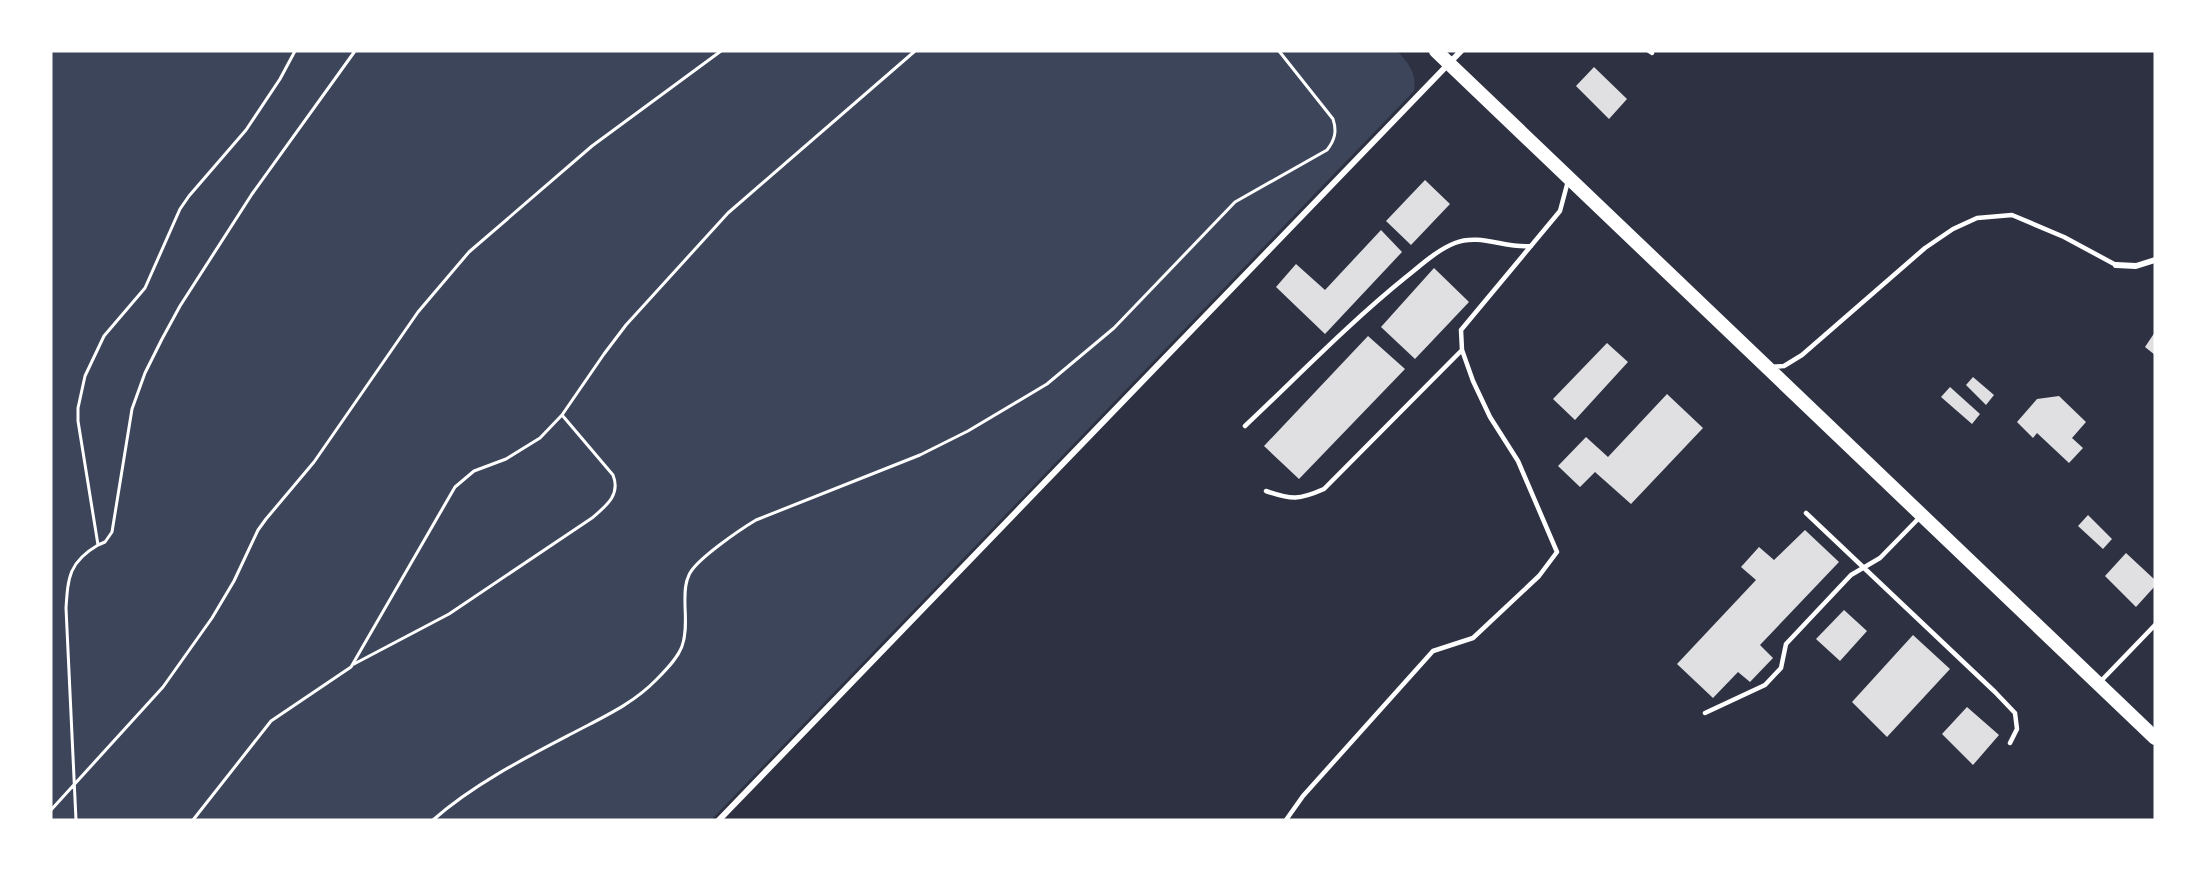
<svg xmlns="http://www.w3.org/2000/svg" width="2206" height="871" font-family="Overpass,sans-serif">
<rect width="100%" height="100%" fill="#2d3142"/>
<path fill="#3c4559" d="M51 51H1397C1409 63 1417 74 1414 91L711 820H51Z"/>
<path fill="#e0e0e3" d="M1594 67 1627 99 1609 119 1576 86Z
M1425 180 1450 204 1411 245 1386 221Z
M1381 230 1402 252 1325 334 1276 287 1296 264 1325 290Z
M1434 268 1469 302 1415 359 1381 327Z
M2155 332V355L2145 347Z
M1368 336 1405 369 1299 479 1264 446Z
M1607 343 1628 362 1575 420 1553 399Z
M1973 377 1994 395 1986 405 1966 385Z
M1950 387 1980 414 1972 424 1941 397Z
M1667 394 1703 428 1631 504 1595 472 1580 487 1558 466 1586 437 1608 457Z
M2059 396 2086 422 2072 438 2083 448 2069 463 2037 433 2033 438 2017 422 2037 399Z
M2088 515 2112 539 2103 549 2078 526Z
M1805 530 1839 562 1760 645 1773 658 1750 682 1738 672 1713 698 1677 664 1756 580 1741 567 1759 547 1774 560Z
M2126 553 2155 580V586L2136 607 2105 576Z
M1844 610 1867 631 1840 661 1816 639Z
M1913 635 1950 669 1887 737 1852 702Z
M1967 707 1999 735 1973 765 1942 734Z"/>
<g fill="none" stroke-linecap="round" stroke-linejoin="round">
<path stroke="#fff" stroke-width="3" d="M98 545 105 542 112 532 132 409 145 373 162 339 180 306 252 194 355 51
M354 664 449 614 592 518C606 506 621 495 613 475L562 415
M51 810 163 687 212 618 234 581 258 530 266 519 314 462 418 312 469 252 592 146 721 51
M76 820 66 608C68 577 69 562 98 545L78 421V408L85 376 104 336 145 288 180 209 189 196 246 130 280 79 295 51
M193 820 271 721 351 667 455 487 474 471 506 459 540 438 562 415 604 354 626 325 728 213 915 51
M433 820C474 784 525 758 573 733 603 717 633 704 657 679 684 652 687 644 685 606 685 596 684 585 689 575 695 560 741 529 756 520L920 455 968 431 1047 384 1114 328 1235 202 1327 150C1335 140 1337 131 1333 119L1279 51"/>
<path stroke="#fff" stroke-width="4.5" d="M1649 51 1652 53
M1769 367 1784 366 1802 355 1925 248 1953 229 1977 218 2012 215 2064 237 2116 265
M1245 426C1298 376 1349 323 1406 277 1421 265 1437 250 1455 243 1480 233 1506 249 1531 246
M1266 491C1292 500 1299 500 1324 489L1462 350
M1806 513 1995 692 2015 713 2017 729 2010 743
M2100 682 2155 625
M1705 713 1765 685 1781 668 1786 644 1851 575 1880 558 1920 517
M1286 820 1303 796 1433 651 1473 638 1539 576 1557 552 1518 461 1490 417 1473 381 1462 350 1461 330 1560 211 1568 181"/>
<path stroke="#fff" stroke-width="6" d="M2116 265 2136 266 2155 260
M719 820 1461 51"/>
<path stroke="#fff" stroke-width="14" d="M1436 51 2155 738"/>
</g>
<rect width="2206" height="871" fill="none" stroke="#ffffff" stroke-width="105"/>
</svg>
